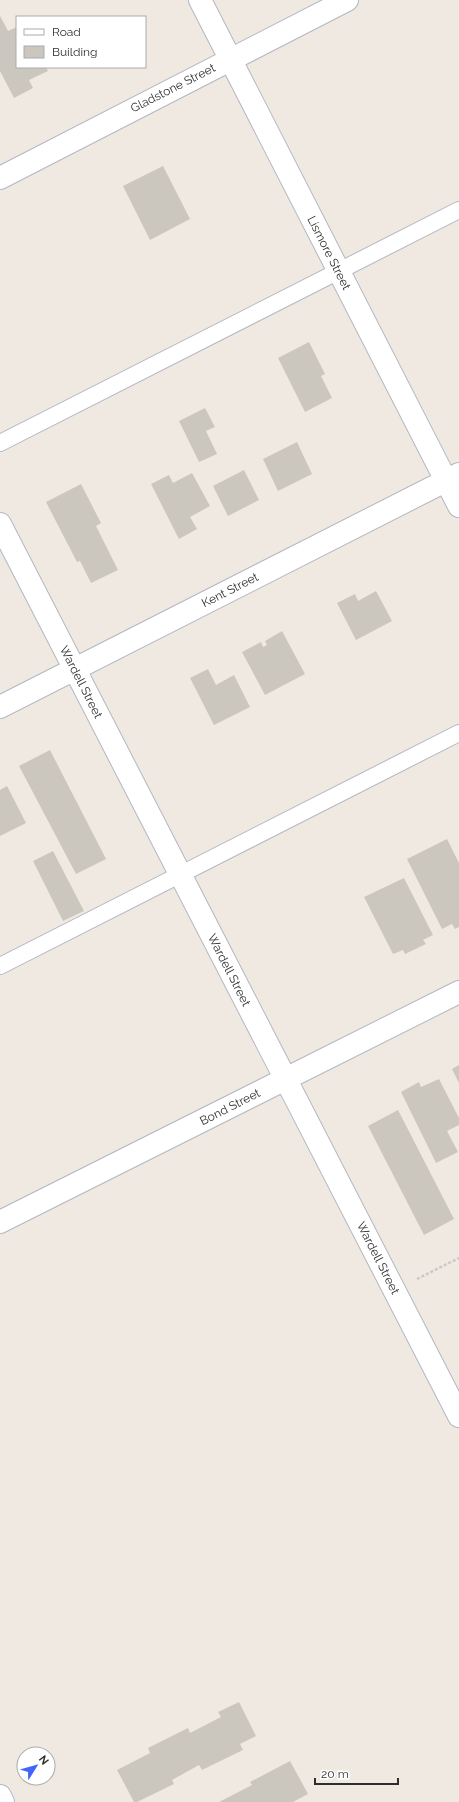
<svg xmlns="http://www.w3.org/2000/svg" width="459" height="1802" font-family="Raleway,sans-serif">
<rect width="100%" height="100%" fill="#efe9e1"/>
<path fill="#cbc7bf" d="M0 16 8 31 17 27V67H46L48 71 29 80 33 88 14 98 0 71Z
M163 166 190 219 150 240 123 186Z
M309 342 325 374 321 376 332 398 305 412 278 358Z
M205 408 215 427 206 431 217 454 199 462 179 421Z
M297 442 312 474 278 491 263 459Z
M244 470 259 500 228 516 213 486Z
M192 473 210 506 190 517 197 529 179 539 151 484 169 475 173 483Z
M81 484 101 523 96 526 118 570 91 583 80 561 77 562 46 502Z
M376 591 392 621 356 640 337 603 355 594 358 601Z
M282 631 305 674 265 695 242 652 261 642 263 647 267 645 265 641Z
M208 669 216 685 234 675 250 707 214 725 190 678Z
M50 750 106 859 76 874 19 766Z
M7 786 26 823 0 836V790Z
M447 839 459 863V927L455 929 452 924 442 929 407 859Z
M53 851 84 911 63 921 33 861Z
M404 878 433 935 423 940 426 944 405 954 403 950 393 954 364 897Z
M459 1065V1083L452 1069Z
M439 1079 459 1118V1125L447 1131 458 1152 436 1163 401 1092 419 1082 421 1087Z
M398 1110 454 1219 424 1235 368 1126Z
M239 1702 256 1736 240 1744 243 1750 202 1770 199 1765 172 1780 174 1784 137 1802H134L117 1770 150 1753 148 1748 188 1728 190 1733 221 1717 218 1712Z
M290 1761 308 1794 293 1802H219L252 1785 250 1782Z"/>
<g fill="none" stroke-linecap="round" stroke-linejoin="round">
<g stroke="#b4b7c1" stroke-width="18">
<path id="lane" d="M0 443 459 210
M0 966 459 733"/>
</g>
<g stroke="#b4b7c1" stroke-width="24">
<path id="street" d="M200 0 459 506
M0 178 347 0
M0 524 459 1416
M0 707 459 474
M0 1222 459 992"/>
</g>
<g stroke="#b4b7c1" stroke-width="24">
<path id="secondary" d="M0 1796 3 1802"/>
</g>
<path stroke="#c9c9c9" stroke-width="2.5" stroke-dasharray="3 2" stroke-linecap="butt" d="M417 1279 459 1258"/>
<use href="#lane" stroke="#fff" stroke-width="16"/>
<use href="#street" stroke="#fff" stroke-width="22"/>
<use href="#secondary" stroke="#fff" stroke-width="22"/>
</g>
<g text-anchor="middle" dominant-baseline="central" stroke-width="3.5" stroke-linejoin="round" paint-order="stroke">
<g font-size="12" fill="#2e2e2e" stroke="#fff">
<text transform="translate(173 88) rotate(-27)">Gladstone Street</text>
<text transform="translate(329 253) rotate(63)">Lismore Street</text>
<text transform="translate(230 590) rotate(-27)">Kent Street</text>
<text transform="translate(81 682) rotate(63)">Wardell Street</text>
<text transform="translate(229 970) rotate(63)">Wardell Street</text>
<text transform="translate(230 1107) rotate(-27)">Bond Street</text>
<text transform="translate(378 1258) rotate(63)">Wardell Street</text>
</g>
</g>
<rect x="16" y="16" width="130" height="52" fill="#ffffff" stroke="#ababab"/>
<rect x="24" y="29" width="20" height="6" fill="#ffffff" stroke="#ababab"/>
<text x="52" y="36" font-size="12" fill="#2e2e2e">Road</text>
<rect x="24" y="46" width="20" height="12" fill="#cbc7bf" stroke="#ababab"/>
<text x="52" y="56" font-size="12" fill="#2e2e2e">Building</text>
<g transform="translate(36 1766) rotate(53)"><circle r="19" fill="#ffffff" stroke="#ababab"/>
<path d="M0-3L7 15L0 10L-7 15Z" fill="#4264fb"/>
<text y="-6" font-size="11" font-weight="bold" text-anchor="middle" fill="#2e2e2e">N</text>
</g>
<path d="M315 1778v6h83v-6" fill="none" stroke="#2e2e2e" stroke-width="2"/>
<text x="321" y="1778" font-size="12" fill="#2e2e2e" stroke="#ffffff" stroke-width="3" paint-order="stroke">20 m</text>
</svg>
